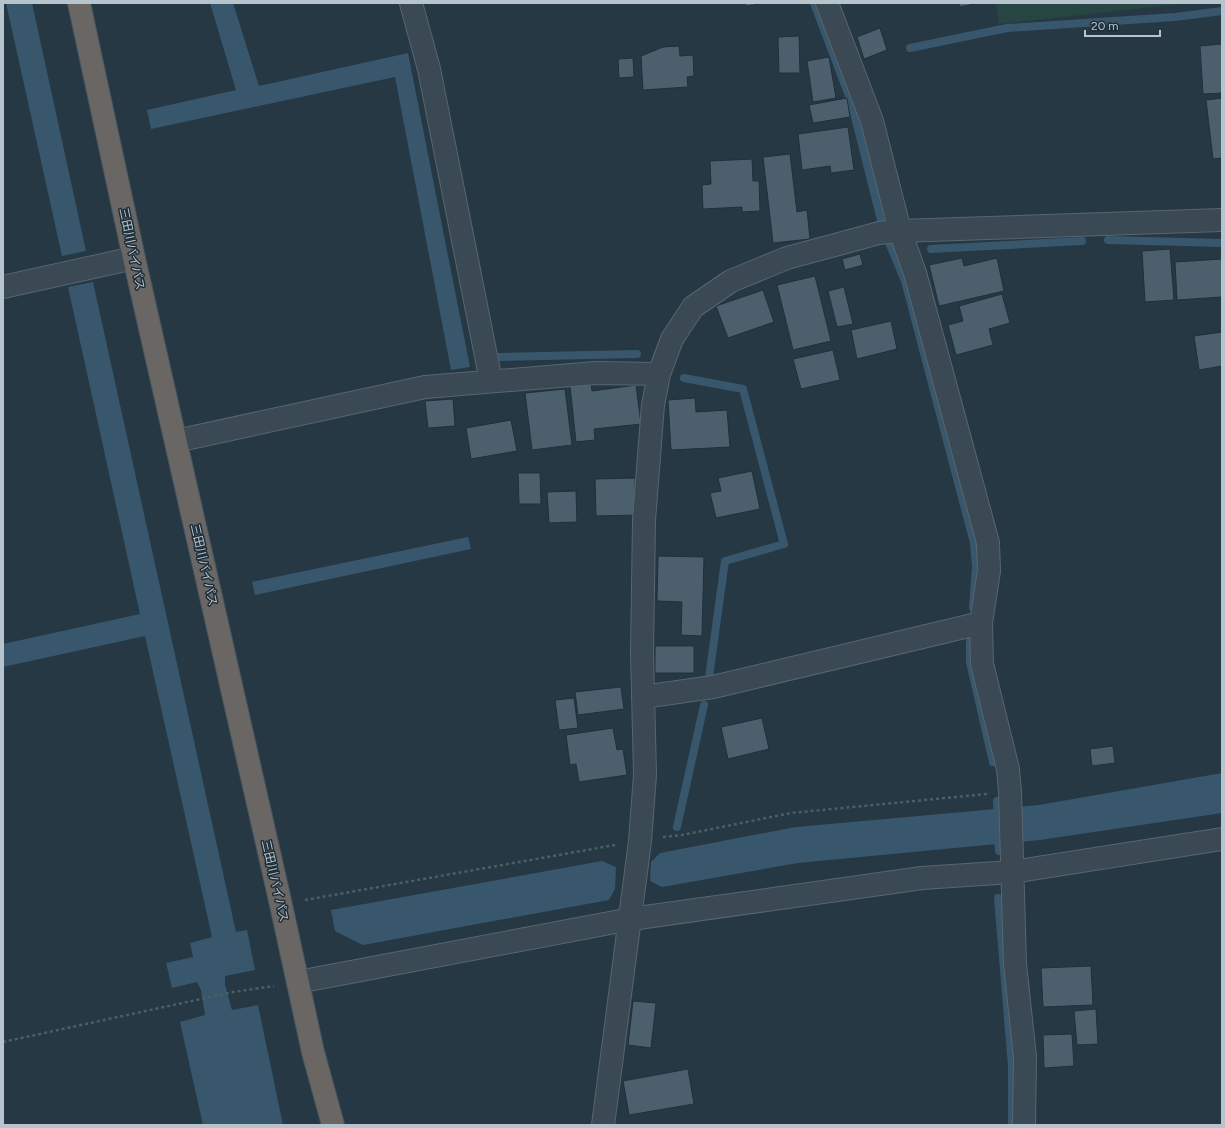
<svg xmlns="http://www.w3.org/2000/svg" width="1225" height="1128" font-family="Figtree,'Noto Sans JP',sans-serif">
<rect width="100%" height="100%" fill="#253844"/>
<path fill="#274543" d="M996 3H1190L999 24Z"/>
<path fill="#38576c" d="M6 3H32L86 251 62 256Z
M210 3H233L259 86 408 53 470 367 451 370 395 77 151 129 147 110 236 90Z
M93 282 236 932 247 930 255 970 225 976V985L232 1010 258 1005 283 1125H203L180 1022 205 1015 201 990 197 982 172 988 166 963 193 957 190 943 212 937 145 636 3 667V644L140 614 68 287Z
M468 537 471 549 255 595 252 582Z
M1222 773V813L1040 840 798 863 662 887 650 881 651 862 660 853 796 827 1039 805Z
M602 861 616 867 615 889 609 900 363 945 335 931 331 910Z"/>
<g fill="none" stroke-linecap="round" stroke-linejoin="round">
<path stroke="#38576c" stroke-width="8" d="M814 3 851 101 881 220
M910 48 1007 28 1175 17 1222 11
M1108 240 1222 243
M890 245 905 281 974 543 976 567 973 607
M931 249 1082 241
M499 357 637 354
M684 378 743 389 784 544 725 561 709 677
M970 641V662L993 762
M997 801 998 818
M677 827 704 705
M998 834 999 851
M998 898 1012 1066V1125"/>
</g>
<path fill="#4b606c" stroke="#20303b" d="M745 3H766L746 6Z
M959 3H980L960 7Z
M880 28 887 50 864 59 857 37Z
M799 36 800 73H779L778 37Z
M1222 44V93L1203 94 1200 46Z
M679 46 680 56 693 55 694 76 687 77 688 87 643 90 641 56 663 47Z
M829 57 836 98 813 102 807 61Z
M633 58 634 77 619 78 618 59Z
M847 98 850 117 813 123 809 105Z
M1222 98V158L1213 159 1206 100Z
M848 127 854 170 831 173 830 166 802 170 798 134Z
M790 154 797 212 807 210 810 239 773 243 763 157Z
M752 159 753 181H759L760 211 742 212V207L703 209 702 185 711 184 710 161Z
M1170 249 1174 300 1145 302 1142 251Z
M860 254 863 265 845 270 842 259Z
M962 258 964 266 997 258 1004 291 939 306 929 265Z
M1222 259V297L1177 300 1175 262Z
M815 276 831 341 793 350 777 285Z
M844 287 853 324 837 327 828 291Z
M763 290 774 322 728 338 716 306Z
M1002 294 1010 323 989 329 993 345 956 355 948 325 963 321 959 306Z
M891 321 897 349 857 359 851 330Z
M1222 332V366L1199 370 1194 336Z
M833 350 840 380 801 389 793 359Z
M591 384 592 391 636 385 641 424 594 429 595 440 576 442 570 386Z
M565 389 572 445 532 450 525 393Z
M695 398 696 412 727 410 730 447 671 450 668 400Z
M453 399 455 426 428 428 425 401Z
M511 420 517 451 471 459 466 428Z
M752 471 760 509 716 518 710 493 721 491 718 478Z
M518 473H540L541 504H519Z
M635 478 636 515 596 516 595 479Z
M576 491 577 522 549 523 547 492Z
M658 556 704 557 702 636 681 635 682 602 657 601Z
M655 646H694V673H655Z
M621 687 624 709 578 715 575 692Z
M574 698 578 728 559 730 555 700Z
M762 718 769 749 728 759 721 727Z
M613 728 617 750 623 749 627 775 579 782 576 764 570 765 566 735Z
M1113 746 1115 763 1092 766 1090 749Z
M1091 966 1093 1005 1043 1007 1041 968Z
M633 1001 656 1003 651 1048 628 1045Z
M1096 1009 1098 1044 1077 1045 1074 1011Z
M1072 1034 1074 1066 1044 1068 1043 1035Z
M688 1069 694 1104 629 1115 623 1081Z"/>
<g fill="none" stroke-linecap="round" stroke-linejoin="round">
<g stroke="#586670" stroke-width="24">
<path id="minor" d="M411 3 429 69 491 381
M827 3 872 121 900 231 915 273 988 543 989 571 981 623 982 664 1008 769 1010 792 1015 964 1025 1057 1024 1125
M3 287 134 258
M176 441 425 387 596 373 659 374
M643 697 713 687 981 623
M603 1125 640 841 645 775 642 653 644 520 653 405 659 374 672 339 693 307 731 281 787 258 879 233 900 231 1222 220"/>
</g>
<g stroke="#586670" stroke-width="24">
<path id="tertiary" d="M298 982 631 919 922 878 1012 872 1222 839"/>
</g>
<g stroke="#44535e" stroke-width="24">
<path id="trunk" d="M79 3 134 258 281 905 313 1052 333 1125"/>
</g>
<path stroke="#476260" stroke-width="2.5" stroke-dasharray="3 3" stroke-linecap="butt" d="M663 837 682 835 791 813 987 794
M305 900 615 845
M3 1042 233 992 274 986"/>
<use href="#minor" stroke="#3a4953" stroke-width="22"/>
<use href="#tertiary" stroke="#3a4953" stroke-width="22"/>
<use href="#trunk" stroke="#696664" stroke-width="22"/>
</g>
<g text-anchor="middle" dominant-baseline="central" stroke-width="3" stroke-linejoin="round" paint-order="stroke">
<g font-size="12" fill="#b7c3cd" stroke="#1e2e39">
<text transform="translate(132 249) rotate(78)">三田川バイパス</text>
<text transform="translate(204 565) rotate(77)">三田川バイパス</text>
<text transform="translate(275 881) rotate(77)">三田川バイパス</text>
</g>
</g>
<rect width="1225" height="1128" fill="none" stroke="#b7c3cd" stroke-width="8"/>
<path d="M1085 30v6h75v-6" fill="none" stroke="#b7c3cd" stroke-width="2"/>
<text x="1091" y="30" font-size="12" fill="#b7c3cd" stroke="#1e2e39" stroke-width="3" paint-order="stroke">20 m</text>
</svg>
